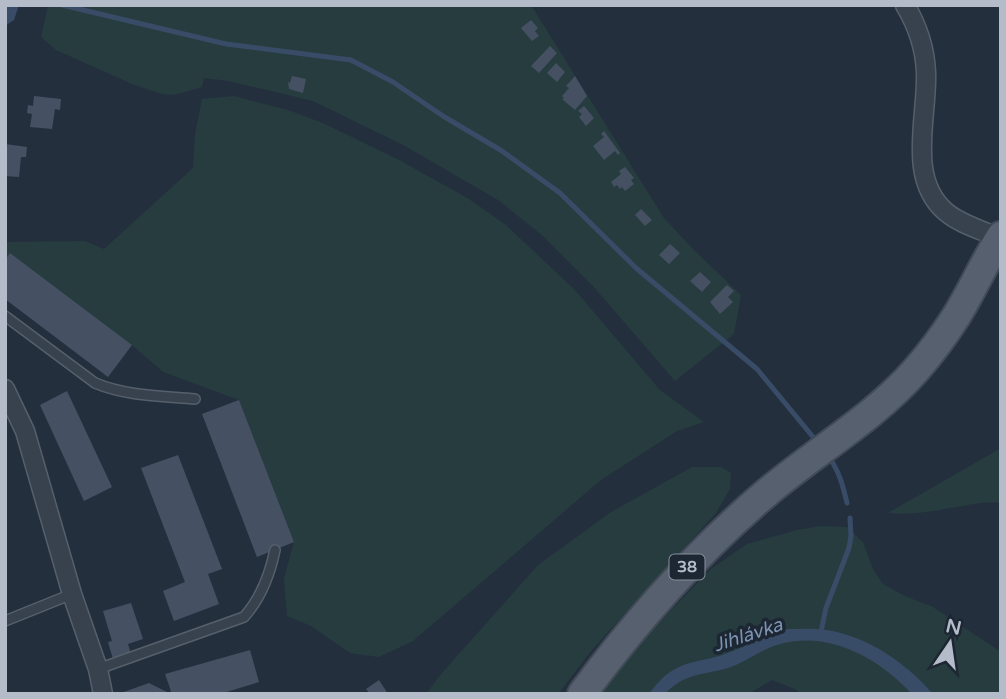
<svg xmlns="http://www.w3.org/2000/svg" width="1006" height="699" font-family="'Varela Round',sans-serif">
<rect width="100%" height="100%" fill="#242f3e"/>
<path fill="#263c3f" d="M48 5H531L664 218 694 250 741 295 734 334 675 381 592 285 543 236 498 200 405 146 313 101 228 81 204 78 202 87 175 95 162 94 132 84 56 50 41 37Z
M234 96 288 110 323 123 401 161 469 199 506 225 575 290 660 390 704 422 677 431 601 480 413 641 379 657 350 653 311 626 287 616 284 578 294 542 239 400 163 372 132 345 11 254 5 260V242L85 241 104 249 193 168 195 134 202 99Z
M1001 448V503C984 500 967 506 950 508 930 512 908 515 888 513Z
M692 467H721L731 473 730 489 716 513 592 650 558 694H426L441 674 538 565 611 512Z
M820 526 847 527 863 542 873 569 883 584 905 596 933 607 1001 652V694H800L797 690 772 680 748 694H595L608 675 712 568 747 544 797 530Z"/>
<path fill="#394c67" d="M5 5H19L14 20 5 26Z
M787 629C800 629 813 628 826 630 868 636 906 663 933 694H912C879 658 827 629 777 645 760 650 746 662 728 668 703 675 684 673 665 694H649C656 684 666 673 677 668 692 660 710 660 725 654 747 647 765 633 787 629Z"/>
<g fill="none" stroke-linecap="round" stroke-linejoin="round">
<path stroke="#394c67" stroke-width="5" d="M62 5 226 44 351 60 393 82 443 116 502 151 560 193 636 268 757 369 818 443
M828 456C839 470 843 486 847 503
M820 636 826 608 849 548 851 536 850 518"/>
</g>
<path fill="#455162" d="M531 20 538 28 535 31 539 36 532 41 521 28Z
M550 46 557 53 539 73 531 66Z
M556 63 565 72 557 82 547 73Z
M292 76 306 79 303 93 289 89 288 82 290 83Z
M575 76 587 96 575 110 562 99 564 98 562 96 569 88 566 86Z
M34 96 61 99 60 110 55 109 52 129 30 127 32 114 27 113 28 105 33 106Z
M584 106 594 118 586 126 579 117 582 114 578 111Z
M604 131 620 153 618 155 615 151 604 160 593 146 604 137 601 134Z
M5 144 27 147 26 157H21L19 177 5 176Z
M625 167 634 178 631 180 634 184 625 191 622 187 620 189 617 185 614 187 611 182 621 174 619 171Z
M641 209 652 220 645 226 635 215Z
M670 244 680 253 669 264 659 255Z
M10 253 132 345 108 377 5 299V260Z
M700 272 711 282 702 292 690 281Z
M727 285 734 291 728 297 733 302 720 314 710 302Z
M67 391 112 487 84 501 40 405Z
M239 400 294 542 257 557 202 414Z
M178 455 222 569 208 574 219 604 174 621 163 591 185 582 141 468Z
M131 603 143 639 128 644 131 654 113 659 108 642 112 641 103 611Z
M250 650 259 682 220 694H118L149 683 169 693 171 691 165 674Z
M379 680 388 694H370L366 689Z"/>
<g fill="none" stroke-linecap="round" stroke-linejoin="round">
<g stroke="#565f6c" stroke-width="12">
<path id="lane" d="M5 316 95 383C126 396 161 396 195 399
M5 621 72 594
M98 669 244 617C261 598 270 574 275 550"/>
</g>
<g stroke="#565f6c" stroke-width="21">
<path id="street" d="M905 5C917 25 925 48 926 72 928 116 906 178 946 212 960 224 982 230 999 238
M5 389 25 431 72 594 98 669 103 694"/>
</g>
<g stroke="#414a57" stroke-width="32">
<path id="primary" d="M582 694C636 621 696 553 764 495 814 452 873 419 916 370 931 353 945 334 957 315 973 289 985 261 1001 236"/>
</g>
<use href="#lane" stroke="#38414e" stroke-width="9"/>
<use href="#street" stroke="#38414e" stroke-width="18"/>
<use href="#primary" stroke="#56606e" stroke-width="28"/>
</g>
<g text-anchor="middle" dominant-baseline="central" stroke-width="7" stroke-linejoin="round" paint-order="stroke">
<rect fill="#1d2633" stroke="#878f9c" stroke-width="2" x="669.5" y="554.5" width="35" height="25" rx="5"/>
<g font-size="16" font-weight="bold" fill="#b4bcc9">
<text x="687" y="567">38</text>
</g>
<g font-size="19" font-style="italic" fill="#7c92b1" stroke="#1d2633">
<text transform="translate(748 635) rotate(-18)">Jihlávka</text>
</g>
</g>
<rect width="1006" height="699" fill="none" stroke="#b4bcc9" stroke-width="14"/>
<g transform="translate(950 643) rotate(13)" stroke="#1d2633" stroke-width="5" paint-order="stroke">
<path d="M0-5L12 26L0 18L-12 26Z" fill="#b4bcc9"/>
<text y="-10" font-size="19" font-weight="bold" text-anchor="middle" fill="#b4bcc9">N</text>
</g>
</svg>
